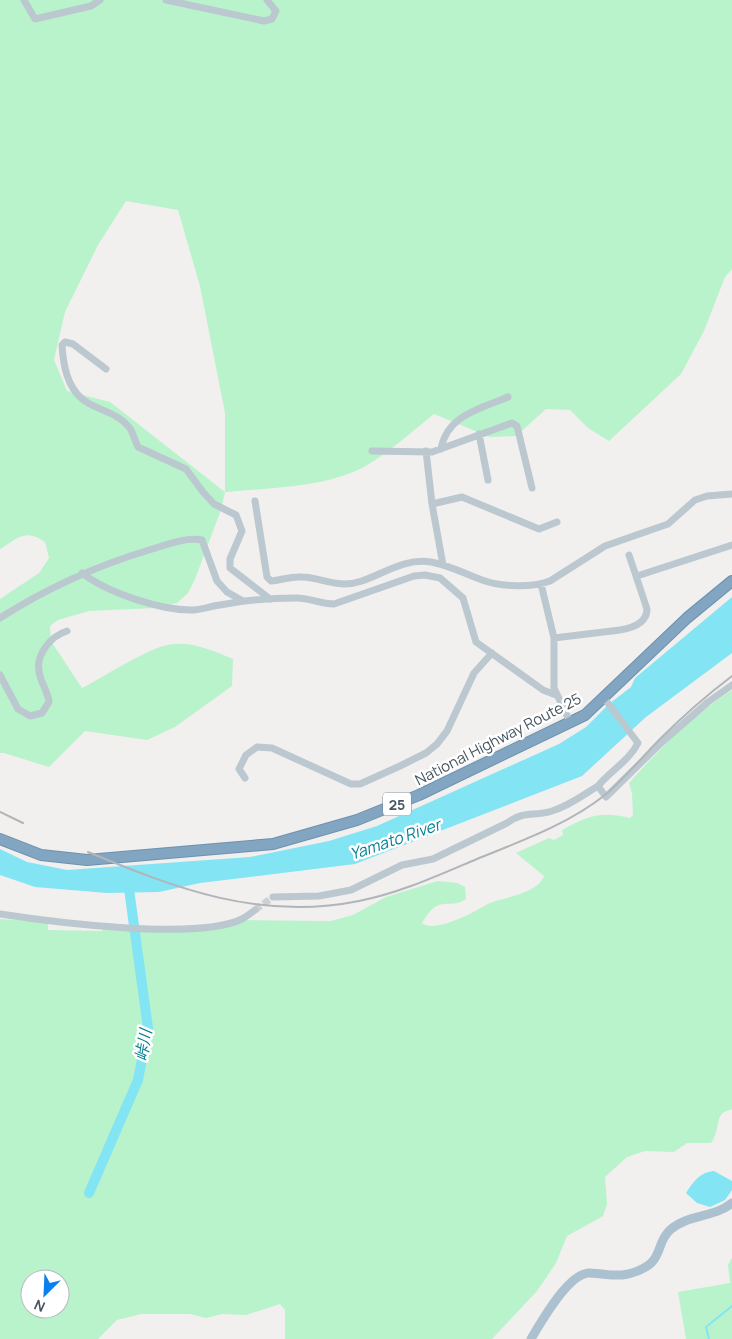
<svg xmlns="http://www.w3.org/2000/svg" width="732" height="1339" font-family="Manrope,'Noto Sans JP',sans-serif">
<rect width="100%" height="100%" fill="#f2efef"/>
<path fill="#b9f3cb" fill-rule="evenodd" d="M0 0H732V269L725 277 704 331 681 374 609 441 588 428 570 410 546 409 516 436 490 437 434 414C411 432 379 462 353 472 314 488 267 488 225 492L221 510 195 579 188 593 177 603 155 608 89 611 58 620 50 626 51 641 82 688C104 677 150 646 173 644 194 642 214 651 233 659L232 686 175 727 147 740 85 731 49 767 4 753H0V599L39 573 49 558 45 542C25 528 18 538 0 549ZM126 201 178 210 200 286 225 413V492L110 402 67 391 54 360 65 312 98 245Z
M732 690V1109C729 1111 723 1111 721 1115 717 1120 718 1134 711 1143H687L674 1152 645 1151 627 1157 605 1177 607 1204 603 1216 567 1236 556 1263 537 1291 492 1339H285V1310L280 1304 246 1315 222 1314 206 1318 190 1314H141L117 1320 98 1339H0V919L48 922V930L102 931 103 927 213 930 243 920 331 921 353 915 386 897 438 881 457 883 465 887 466 899C448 911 440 892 422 923 434 934 474 912 486 905 501 897 537 895 544 876L516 853 549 838 554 840 563 835 562 830C588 816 600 811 630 818L633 815 632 794 629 783C660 748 693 715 732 690ZM30 1279H60V1309H30Z
M732 1258V1339H686L678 1292 730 1283 728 1265Z"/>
<path fill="#83e4f3" d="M732 597V653L646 717 582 776 355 864 200 883 159 892 107 893 35 887 0 875V849L27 862 67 870 250 857 329 841 377 826 559 744 586 727 609 704 631 687 635 678Z
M714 1171 732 1181V1190L725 1200 710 1207 697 1203 686 1193C693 1182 700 1172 714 1171Z"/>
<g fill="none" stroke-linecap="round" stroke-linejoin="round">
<path stroke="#83e4f3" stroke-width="2" d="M709 1339 706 1327 732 1306"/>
<path stroke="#83e4f3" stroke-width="10" d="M89 1193 138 1080 148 1028 129 889"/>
<path stroke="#cfd0d2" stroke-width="7" stroke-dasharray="7 3.5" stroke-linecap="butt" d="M255 910 273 897"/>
<g stroke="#6d91ae" stroke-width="12">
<path id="highway" d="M0 839 41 855 87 860 273 844 357 820 419 795 585 715 687 618 732 581"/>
</g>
<path stroke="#bbc8cf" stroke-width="7" d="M24 0 35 19 91 6 100 0
M166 0 264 21 272 19 276 11 267 0
M106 369 73 344 65 342 62 345C63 365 68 392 88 403 102 411 118 414 128 426 134 432 134 440 138 447L186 469 203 492 214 504 236 515 242 531 230 559V568L270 599
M479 434 488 480
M441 449C447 415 480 409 508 397
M372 451 432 452 512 423 517 426 532 488
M426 451 432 504 443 565
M255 501 267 577 271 581C282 580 291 576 302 577 324 578 338 589 362 581 385 573 405 558 431 562 449 565 465 574 482 580 501 587 531 588 550 581L605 546 668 524 695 500 707 496 732 494
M432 504 462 497 539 529 557 522
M82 573C108 593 162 611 194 610 203 609 212 606 220 605 245 600 271 598 297 598 309 598 321 604 334 604L414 576 425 575 440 578 463 598 476 642 543 690 556 695
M637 576 732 545
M541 584 554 638V688L570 722
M0 618C47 588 96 566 149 550 166 545 185 537 202 540L217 581 227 592 243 601
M554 638 620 630C632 628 647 623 647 609L629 555
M0 675 18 709 30 716 42 713 49 702C48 691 40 682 39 671 36 654 51 636 67 631
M245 778 239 769 246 755 257 747 272 748 351 784H360L400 766 426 753 437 744 447 731 474 673 492 653
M598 786C610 771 629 761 638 743L604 698
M273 897 319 896 351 890 402 865 433 859 507 823C524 810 534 817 552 811 569 806 583 795 598 786L606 797 661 743 708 702 732 685
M0 914C52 922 197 941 242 919 246 917 251 913 255 910"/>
<path stroke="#acc1d0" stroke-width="9" d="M531 1339C541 1322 569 1272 590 1273 611 1274 622 1279 642 1269 663 1259 656 1243 670 1230 688 1214 714 1218 732 1203"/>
<use href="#highway" stroke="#82a6c2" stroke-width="10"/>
<path stroke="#b0b5ba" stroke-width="2" d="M0 812 23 823
M88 852C178 889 260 921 359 901 400 893 439 875 477 859 521 841 567 825 605 795 625 778 642 757 661 738 683 716 707 695 732 676"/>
</g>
<g text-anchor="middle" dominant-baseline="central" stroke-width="5" stroke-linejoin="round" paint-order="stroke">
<rect fill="#fff" stroke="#7d878e" stroke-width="1" x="383" y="792.5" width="28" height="23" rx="4"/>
<g font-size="14" font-weight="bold" fill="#45545e">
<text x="397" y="804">25</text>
</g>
<g font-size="15" fill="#45545e" stroke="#fff">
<text transform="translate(498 739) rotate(-27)">National Highway Route 25</text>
</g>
<g font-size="16" font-style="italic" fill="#038195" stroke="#fff">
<text transform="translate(395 839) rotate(-19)">Yamato River</text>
<text transform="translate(143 1045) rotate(-81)">峠川</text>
</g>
</g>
<g transform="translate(45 1294) rotate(204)"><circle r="24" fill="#ffffff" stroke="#b5bbbf"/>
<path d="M0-4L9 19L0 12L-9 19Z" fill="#0a80f0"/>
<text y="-8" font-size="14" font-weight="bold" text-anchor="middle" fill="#45545e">N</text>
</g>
</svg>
